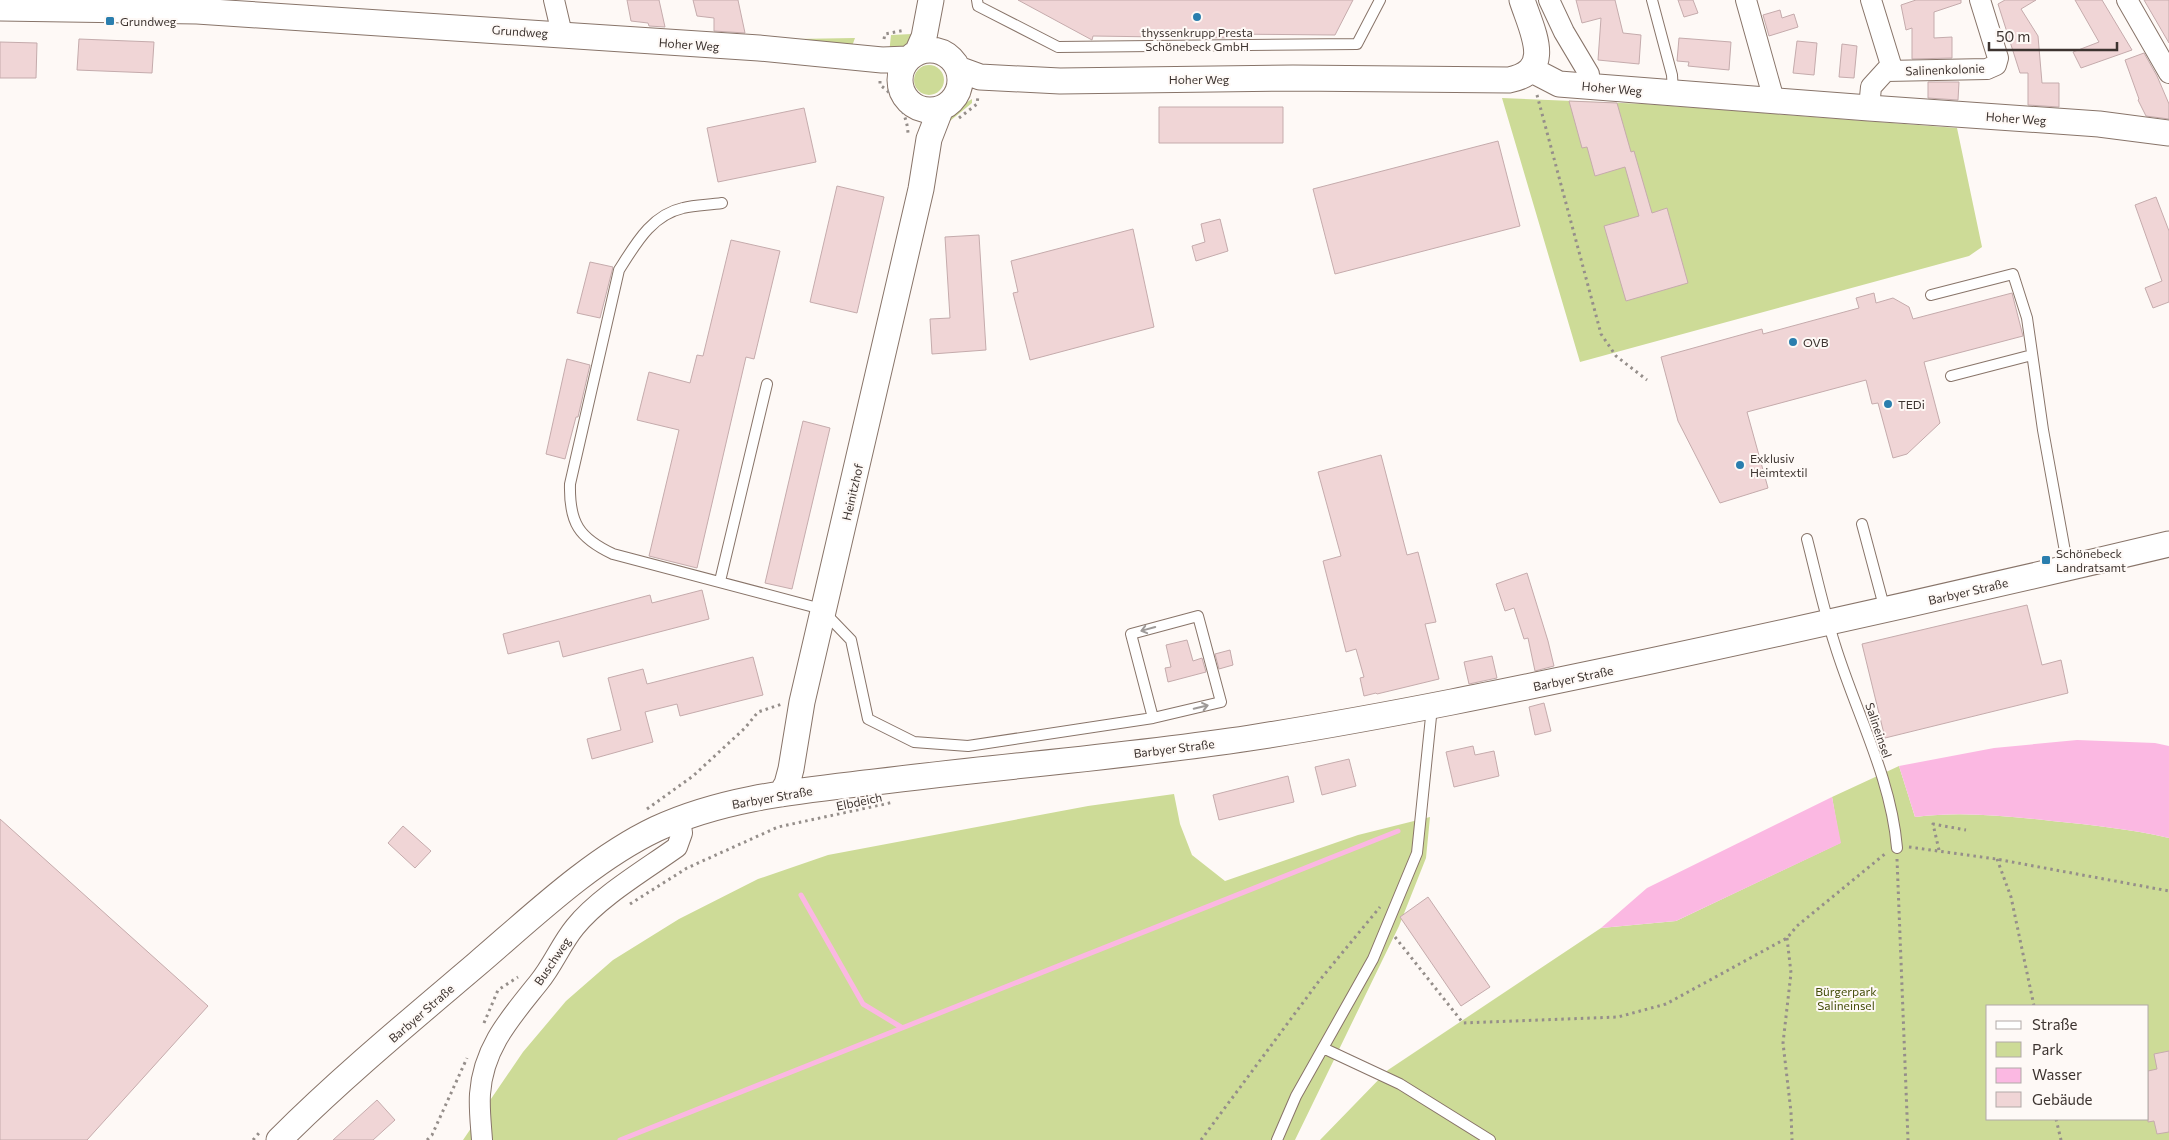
<svg xmlns="http://www.w3.org/2000/svg" width="2169" height="1140" font-family="Commissioner,sans-serif">
<rect width="100%" height="100%" fill="#fef9f6"/>
<path fill="#cddb97" fill-rule="evenodd" d="M912 34 909 46 889 54 891 35Z
M855 38 851 49 795 39Z
M914 80a15 15 0 1 1 30 0a15 15 0 1 1-30 0Z
M1502 98 1646 104 1957 128 1982 247 1969 256 1580 362Z
M972 99V103L945 125 948 114Z
M1899 766 1915 817C1961 811 2006 816 2052 821 2092 825 2130 829 2169 838V1140H1320L1388 1070 1601 928 1676 921 1840 843 1832 797ZM1988 1006H2148V1119H1988Z
M1174 794 1180 824 1192 855 1225 881 1358 835 1430 817 1426 858 1399 926 1295 1140H463L523 1052 566 1001 613 960 679 919 758 879 828 855 1088 806Z"/>
<path fill="#fbb8e2" d="M2077 740 2155 743 2169 746V838C2130 829 2092 825 2052 821 2006 816 1961 811 1915 817L1899 766 1994 748Z
M1832 797 1841 843 1676 921 1601 928 1647 888Z"/>
<g fill="none" stroke-linecap="round" stroke-linejoin="round">
<path stroke="#fbb8e2" stroke-width="5" d="M801 895 863 1004 901 1027
M620 1140 1398 831"/>
</g>
<path fill="#f0d5d6" stroke="#c5abac" d="M627 0H659L665 27 649 26 648 23 631 21Z
M693 0H738L745 33 714 31V18L697 16Z
M1018 0H1353L1335 35 1227 34V38L1093 36 1092 40Z
M1576 0H1615L1623 33 1641 35 1639 64 1598 60 1601 18 1582 23Z
M1678 0H1693L1698 13 1684 17Z
M1916 0H1961V3L1934 12V38L1952 37V58L1912 59V28L1906 30 1901 5Z
M2005 0H2036L2021 9 2038 36 2042 83H2059V107L2028 105V73H2020L1998 4Z
M2075 0H2102L2132 50 2081 68 2073 52 2099 42Z
M2144 0H2169V43Z
M1780 10 1782 18 1794 14 1798 27 1769 36 1763 15Z
M1679 38 1731 42 1729 70 1688 66 1689 62 1677 61Z
M79 39 154 42 152 73 77 70Z
M1797 41 1817 43 1814 75 1793 73Z
M0 42 37 43 36 78H0Z
M1842 44 1857 46 1854 78 1839 77Z
M2144 53 2157 76 2169 104V119L2146 116 2138 100 2139 99 2125 60Z
M1928 82H1959L1958 100 1928 98Z
M1569 101 1617 103 1631 152 1634 151 1652 213 1667 208 1688 283 1626 301 1604 226 1639 216 1625 167 1595 176 1587 147 1582 148Z
M1159 107H1283V143H1159Z
M804 108 816 162 718 182 707 128Z
M1498 141 1520 226 1335 274 1313 189Z
M837 186 884 197 857 313 810 302Z
M2156 197 2169 231V302L2153 308 2145 288 2162 281 2135 205Z
M1220 219 1228 251 1196 261 1192 246 1205 242 1201 224Z
M1133 229 1154 327 1030 360 1013 293 1018 292 1011 261Z
M979 235 986 350 932 354 930 319 950 318 945 237Z
M731 240 780 251 754 359 746 357 697 568 649 556 679 430 637 420 649 372 690 383 697 355 703 356Z
M590 262 613 267 600 318 577 313Z
M1874 293 1876 303 1893 298 1909 307 1913 319 2012 293 2023 336 1924 362 1940 423 1907 454 1893 458 1878 403 1872 404 1866 380 1747 412 1768 488 1720 503 1678 421 1661 357 1762 329 1763 334 1859 308 1856 298Z
M567 359 590 365 578 417H576L565 459 546 454Z
M803 421 830 428 792 589 765 583Z
M1381 455 1407 555 1418 552 1436 622 1425 624 1439 679 1377 694 1376 693 1364 696 1360 678 1364 677 1356 649 1346 652 1323 561 1341 556 1318 472Z
M1527 573 1548 641 1554 666 1535 671 1528 638 1524 639 1514 608 1505 611 1496 584Z
M702 590 709 619 563 657 559 641 508 654 503 634 650 595 652 603Z
M2027 605 2042 665 2061 660 2068 693 1885 738 1862 644Z
M1187 640 1193 661 1202 658 1206 672 1168 682 1165 668 1171 667 1166 645Z
M1230 650 1233 665 1219 669 1215 654Z
M1492 656 1497 678 1469 684 1464 662Z
M753 657 763 695 680 716 677 704 645 712 653 742 592 759 587 739 621 730 608 678 643 669 647 684Z
M1544 703 1551 731 1535 735 1529 707Z
M1473 746 1475 755 1494 751 1499 776 1454 787 1446 752Z
M1349 759 1356 786 1322 795 1315 767Z
M1288 776 1294 802 1219 820 1213 795Z
M0 819 208 1006 87 1140H0Z
M403 826 431 851 415 868 388 843Z
M1428 897 1490 987 1461 1006 1400 917Z
M2169 1051V1132L2157 1134 2154 1121 2148 1122V1071L2157 1069 2154 1054Z
M377 1100 395 1120 373 1140H333Z"/>
<g fill="none" stroke-linecap="round" stroke-linejoin="round">
<g stroke="#887469" stroke-width="12">
<path id="service" d="M977 0 978 6 1058 47 1357 44 1380 0
M1652 0 1672 75 1673 92
M722 203C709 205 695 205 683 208 651 215 635 245 619 270L570 484C569 523 579 538 613 554L814 607 824 612 851 640 868 719 914 742 968 746 1153 718 1221 702 1198 616 1131 634 1153 718
M1931 295 2013 274 2027 318 2043 430 2068 568
M1951 376 2032 355
M1862 524 1885 610
M1807 539C1816 574 1824 611 1835 645 1856 713 1891 777 1897 848
M720 581 767 384
M1323 1048 1400 1084 1490 1140
M1277 1140 1296 1096 1373 959 1417 853 1432 707"/>
</g>
<g stroke="#887469" stroke-width="22">
<path id="minor" d="M554 0 562 34
M1549 0 1564 32 1589 74V86
M1746 0 1774 100
M2127 0 2169 73
M1886 71 1987 69 1996 65 1998 58 1980 0
M1869 108 1871 87 1891 65 1871 0
M482 1140C481 1125 479 1109 480 1094 483 1047 512 1016 539 982 553 965 561 944 575 927 599 897 645 870 677 847L682 833 680 819"/>
</g>
<g stroke="#887469" stroke-width="27">
<path id="tertiary" d="M0 8 197 11 759 48 882 60 908 59
M900 80a30 30 0 1 1 60 0a30 30 0 1 1-60 0Z
M917 53 924 37 931 0
M958 69 980 77 1060 81 1293 78 1509 80C1555 71 1532 31 1522 0
M1532 70 1559 84 1869 108 2099 124 2169 133
M781 794 787 784 791 769 802 702 921 189 929 139 941 108
M279 1140C341 1078 410 1021 477 964 532 917 591 860 656 829 725 797 800 791 875 782 1000 766 1125 757 1250 738 1385 717 1518 689 1651 661 1824 624 1997 585 2169 544"/>
</g>
<path stroke="#958e8a" stroke-width="3" stroke-dasharray="2.5 4" stroke-linecap="butt" d="M884 39 885 34 905 30
M880 81V85C896 96 908 115 908 135
M1537 95 1601 334 1616 356 1647 380
M959 118 977 104 978 96
M647 809 693 776 745 728 758 712 782 704
M1909 847 1996 859 2169 891
M1939 850 1933 824 1966 830
M1897 859 1908 1140
M1997 859 2011 897 2034 1006
M630 904 687 868 778 827 894 802
M1395 937 1463 1023 1618 1017 1666 1004 1787 938 1797 926 1886 853
M1787 938 1791 973 1783 1043 1791 1112 1792 1140
M484 1023 498 990 518 977
M2056 1119 2061 1140
M253 1140 259 1133
M427 1140 432 1135 467 1058
M1201 1140 1319 981 1380 907"/>
<use href="#service" stroke="#fff" stroke-width="10"/>
<use href="#minor" stroke="#fff" stroke-width="20"/>
<use href="#tertiary" stroke="#fff" stroke-width="25"/>
</g>
<defs><path id="oneway-shaft" d="M-6 0H5M1.5-3L5.5 0L1.5 3" fill="none" stroke-width="1.6" stroke-linecap="round" stroke-linejoin="round" transform="scale(1.25)"/></defs>
<g stroke="#9e9a98">
<use href="#oneway-shaft" transform="translate(1148 629) rotate(165)"/>
<use href="#oneway-shaft" transform="translate(1201 707) rotate(-13)"/>
</g>
<g fill="#2a7eae" stroke="#fef9f6" stroke-width="2">
<circle cx="1197" cy="17" r="5"/>
<rect x="105" y="16" width="10" height="10" rx="2.5"/>
<circle cx="1793" cy="342" r="5"/>
<circle cx="1888" cy="404" r="5"/>
<circle cx="1740" cy="465" r="5"/>
<rect x="2041" y="555" width="10" height="10" rx="2.5"/>
</g>
<g text-anchor="middle" dominant-baseline="central" stroke-width="4" stroke-linejoin="round" paint-order="stroke">
<g font-size="12" fill="#3d3430" stroke="#fef9f6" text-anchor="start">
<text x="120" y="21">Grundweg</text>
<text x="1197" y="32" text-anchor="middle">thyssenkrupp Presta<tspan x="1197" dy="14">Schönebeck GmbH</tspan></text>
<text x="1803" y="342">OVB</text>
<text x="1898" y="404">TEDi</text>
<text x="1750" y="458">Exklusiv<tspan x="1750" dy="14">Heimtextil</tspan></text>
<text x="2056" y="553">Schönebeck<tspan x="2056" dy="14">Landratsamt</tspan></text>
</g>
<g font-size="12" fill="#3d3430" stroke="#fef9f6">
<text transform="translate(520 31) rotate(4)">Grundweg</text>
<text transform="translate(689 44) rotate(4)">Hoher Weg</text>
<text transform="translate(1945 69) rotate(-2)">Salinenkolonie</text>
<text x="1199" y="79">Hoher Weg</text>
<text transform="translate(1612 88) rotate(5)">Hoher Weg</text>
<text transform="translate(2016 118) rotate(4)">Hoher Weg</text>
<text transform="translate(852 492) rotate(-77)">Heinitzhof</text>
<text transform="translate(1968 591) rotate(-13)">Barbyer Straße</text>
<text transform="translate(1573 678) rotate(-12)">Barbyer Straße</text>
<text transform="translate(1879 730) rotate(71)">Salineinsel</text>
<text transform="translate(1174 748) rotate(-7)">Barbyer Straße</text>
<text transform="translate(772 797) rotate(-10)">Barbyer Straße</text>
<text transform="translate(859 801) rotate(-12)">Elbdeich</text>
<text transform="translate(552 961) rotate(-56)">Buschweg</text>
<text transform="translate(421 1013) rotate(-41)">Barbyer Straße</text>
</g>
<g font-size="12" fill="#454e0a" stroke="#fef9f6">
<text x="1846" y="991">Bürgerpark<tspan x="1846" dy="14">Salineinsel</tspan></text>
</g>
</g>
<rect x="1986" y="1005" width="162" height="115" fill="#fef9f6" stroke="#b1aaa7"/>
<rect x="1996" y="1021" width="25" height="8" fill="#ffffff" stroke="#b1aaa7"/>
<text x="2032" y="1030" font-size="15" fill="#3d3430">Straße</text>
<rect x="1996" y="1042" width="25" height="15" fill="#cddb97" stroke="#b1aaa7"/>
<text x="2032" y="1055" font-size="15" fill="#3d3430">Park</text>
<rect x="1996" y="1068" width="25" height="15" fill="#fbb8e2" stroke="#b1aaa7"/>
<text x="2032" y="1080" font-size="15" fill="#3d3430">Wasser</text>
<rect x="1996" y="1092" width="25" height="15" fill="#f0d5d6" stroke="#b1aaa7"/>
<text x="2032" y="1105" font-size="15" fill="#3d3430">Gebäude</text>
<path d="M1989 42v8h128v-8" fill="none" stroke="#3d3430" stroke-width="2.5"/>
<text x="1996" y="42" font-size="15" fill="#3d3430" stroke="#fef9f6" stroke-width="4" paint-order="stroke">50 m</text>
</svg>
